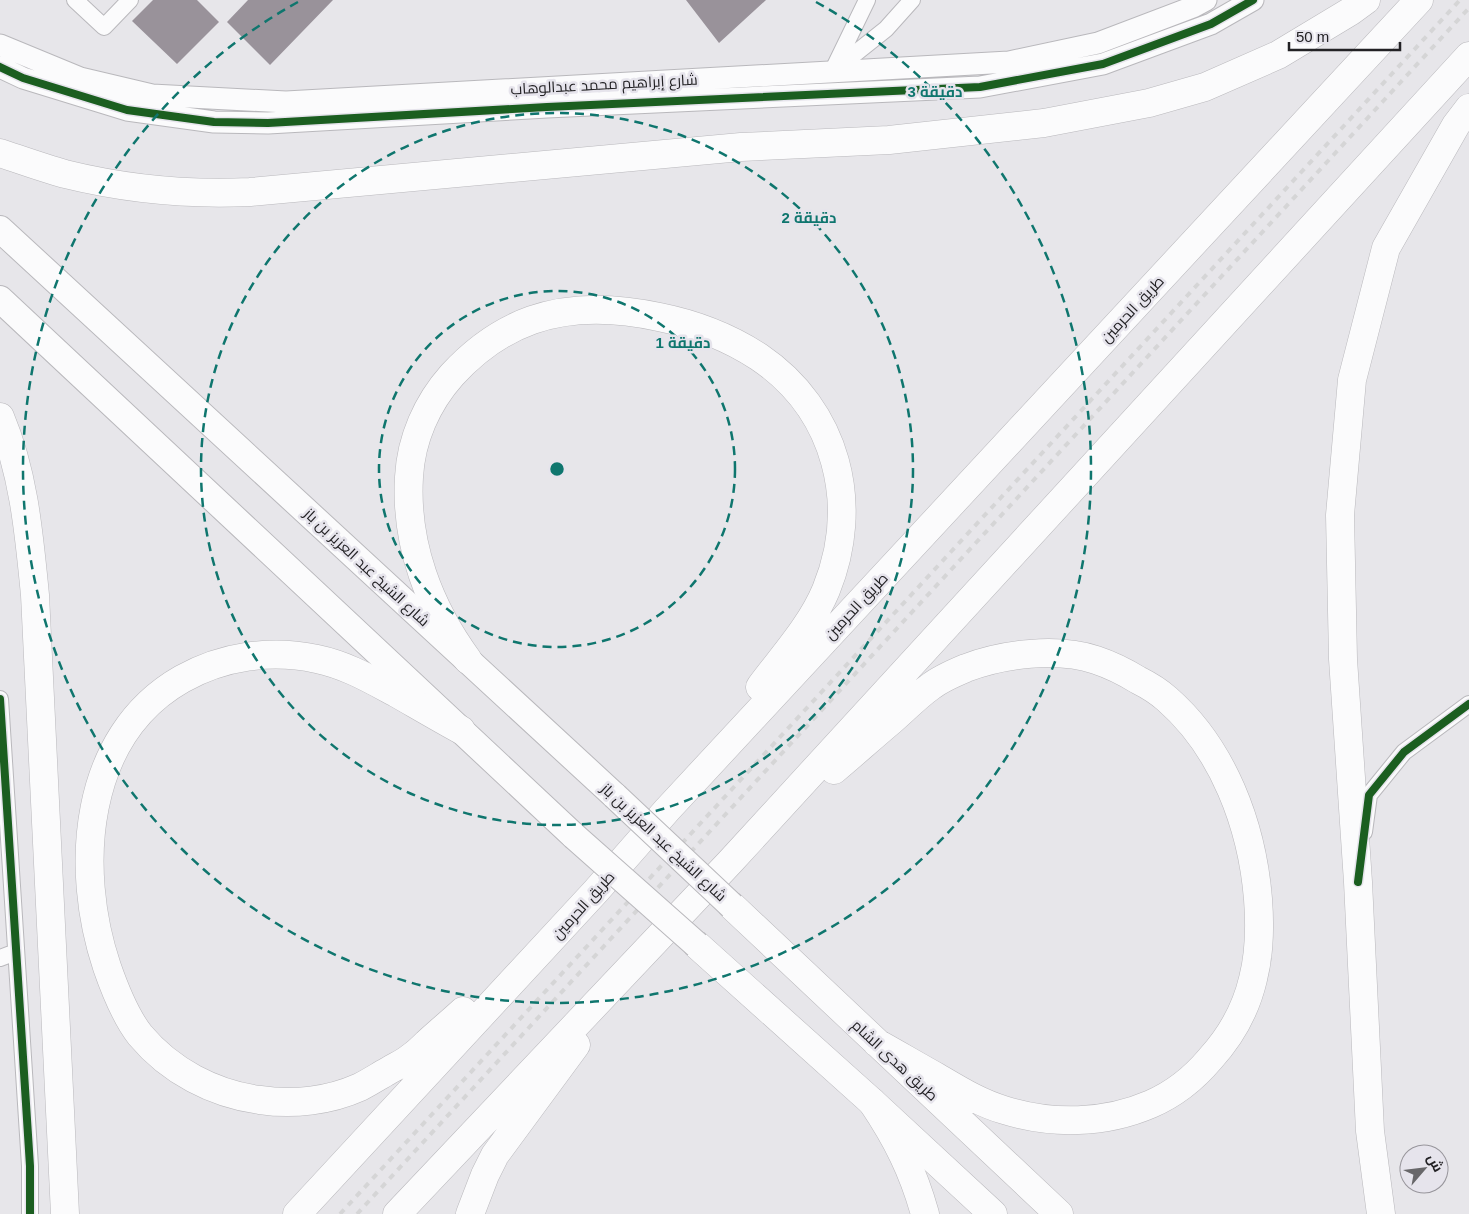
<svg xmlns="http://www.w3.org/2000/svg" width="1469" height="1214" font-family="Arial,Cairo,sans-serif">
<rect width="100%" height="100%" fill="#e7e6ea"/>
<path fill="#99929a" d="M153 0H197L219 22 177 64 132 21Z
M248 0H333L270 65 227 22Z
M686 0H766L719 43Z"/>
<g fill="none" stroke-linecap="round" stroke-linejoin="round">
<g stroke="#b9b8bc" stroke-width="18">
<path id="minor" d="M75 0 104 27 130 0
M834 68 867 0
M832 72 886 29 912 0
M0 699 30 1166V1214
M1364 832 1369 795 1404 752 1469 704
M0 958 16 952"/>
</g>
<g stroke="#b9b8bc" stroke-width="23">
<path id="tertiary" d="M0 45 80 78 152 95 286 102 1009 62 1098 43 1193 7 1206 0
M0 67 23 78 127 110 214 122 268 123 547 107 980 87 1103 64 1211 24 1253 0"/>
</g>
<g stroke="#b9b8bc" stroke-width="28">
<path id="primary" d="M0 229 615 796
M0 299 574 836"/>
</g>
<g stroke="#b9b8bc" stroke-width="29">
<path id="trunk" d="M697 945 872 1102 993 1214"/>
</g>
<g stroke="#b9b8bc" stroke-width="29">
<path id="motorway" d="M0 153C21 160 43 168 65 174 126 189 187 195 250 192L741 147 889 140 1044 123 1149 103 1205 87 1278 55 1351 11 1366 0
M0 417C24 474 29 534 35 595L65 1214
M468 660C429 607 405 544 409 477 411 439 427 403 452 375 474 351 501 331 532 320 572 306 618 308 659 317 694 324 730 338 759 357 837 410 861 504 826 590 811 626 783 656 760 687
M461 730C439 718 417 705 396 693 370 679 346 665 317 659 271 649 223 656 182 679 82 736 74 869 107 967 115 990 125 1016 140 1035 170 1071 214 1094 260 1100 293 1105 329 1101 360 1087 370 1082 379 1076 388 1071 396 1066 404 1063 411 1057 417 1053 422 1048 427 1043 439 1032 451 1022 463 1011
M834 770C853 754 872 737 891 721 904 710 916 697 930 687 940 679 954 673 966 668 1003 654 1057 647 1096 660 1111 665 1125 672 1138 680 1148 685 1158 691 1167 699 1223 748 1252 825 1258 899 1260 925 1260 952 1253 979 1246 1009 1231 1036 1210 1059 1194 1078 1174 1094 1151 1104 1105 1124 1052 1125 1004 1110 980 1103 959 1090 937 1077 917 1066 897 1054 877 1043
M732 906 1059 1214
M872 1102C897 1139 913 1171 925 1214
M297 1214 596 891 667 810 1419 0
M397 1214 730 862 1469 56
M470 1214 485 1175 495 1155 576 1045
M1381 1214 1370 1131 1358 882 1343 659 1340 515 1352 380 1386 248 1456 125 1469 108"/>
</g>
<use href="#minor" stroke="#fbfbfc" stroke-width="16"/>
<use href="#tertiary" stroke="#fbfbfc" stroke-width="21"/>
<use href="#primary" stroke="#fbfbfc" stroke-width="26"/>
<use href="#trunk" stroke="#fbfbfc" stroke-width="28"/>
<use href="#motorway" stroke="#fbfbfc" stroke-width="28"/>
<path stroke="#d5d5d6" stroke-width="4" stroke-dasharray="6 6" stroke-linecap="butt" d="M340 1214 1460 0
M357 1214 1469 8"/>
<g stroke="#b9b8bc" stroke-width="28" stroke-linecap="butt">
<path id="primary-bridge" d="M615 796 732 906
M574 836 697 945"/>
</g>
<use href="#primary-bridge" stroke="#fbfbfc" stroke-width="26"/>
<g stroke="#e6e4ec" stroke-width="11">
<path id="cycleway" d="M0 67 23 78 127 110 214 122 268 123 547 107 980 87 1103 64 1211 24 1253 0
M0 699 30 1166V1214
M1358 882 1369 795 1404 752 1469 704"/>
</g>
<use href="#cycleway" stroke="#1b5e20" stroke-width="8"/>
</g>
<g fill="none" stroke="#0f766e" stroke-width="2.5" stroke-dasharray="9 6">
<circle cx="557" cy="469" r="178"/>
<circle cx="557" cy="469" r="356"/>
<path d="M816 2A534 534 0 1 1 298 2"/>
</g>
<g text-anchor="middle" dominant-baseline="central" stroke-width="5" stroke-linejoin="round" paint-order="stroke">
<g font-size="15" fill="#232225" stroke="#e6e4ec">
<text transform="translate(604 84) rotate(-3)">شارع إبراهيم محمد عبدالوهاب</text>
<text transform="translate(1132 309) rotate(-47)">طريق الحرمين</text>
<text transform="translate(367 567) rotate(43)">شارع الشيخ عبد العزيز بن باز</text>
<text transform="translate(856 606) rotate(-47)">طريق الحرمين</text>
<text transform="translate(664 842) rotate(43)">شارع الشيخ عبد العزيز بن باز</text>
<text transform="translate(583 905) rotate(-48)">طريق الحرمين</text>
<text transform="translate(895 1060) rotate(43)">طريق هدى الشام</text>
</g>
</g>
<circle cx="557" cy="469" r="8" fill="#0f766e" stroke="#e6e4ec" stroke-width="2.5"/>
<g font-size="15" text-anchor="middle" font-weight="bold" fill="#0f766e" stroke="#e6e4ec" stroke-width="5" stroke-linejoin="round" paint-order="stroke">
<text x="935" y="97">3 دقيقة</text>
<text x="809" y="223">2 دقيقة</text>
<text x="683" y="348">1 دقيقة</text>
</g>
<g transform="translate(1424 1169) rotate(62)"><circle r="24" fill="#e6e4ec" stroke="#98969c"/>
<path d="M0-4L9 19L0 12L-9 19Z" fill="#68676a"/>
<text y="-8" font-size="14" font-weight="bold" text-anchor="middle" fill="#232225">ش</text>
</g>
<path d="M1289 42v8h111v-8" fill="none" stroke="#232225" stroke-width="2.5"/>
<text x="1296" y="42" font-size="15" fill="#232225" stroke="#e6e4ec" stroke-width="4" paint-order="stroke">50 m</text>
</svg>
